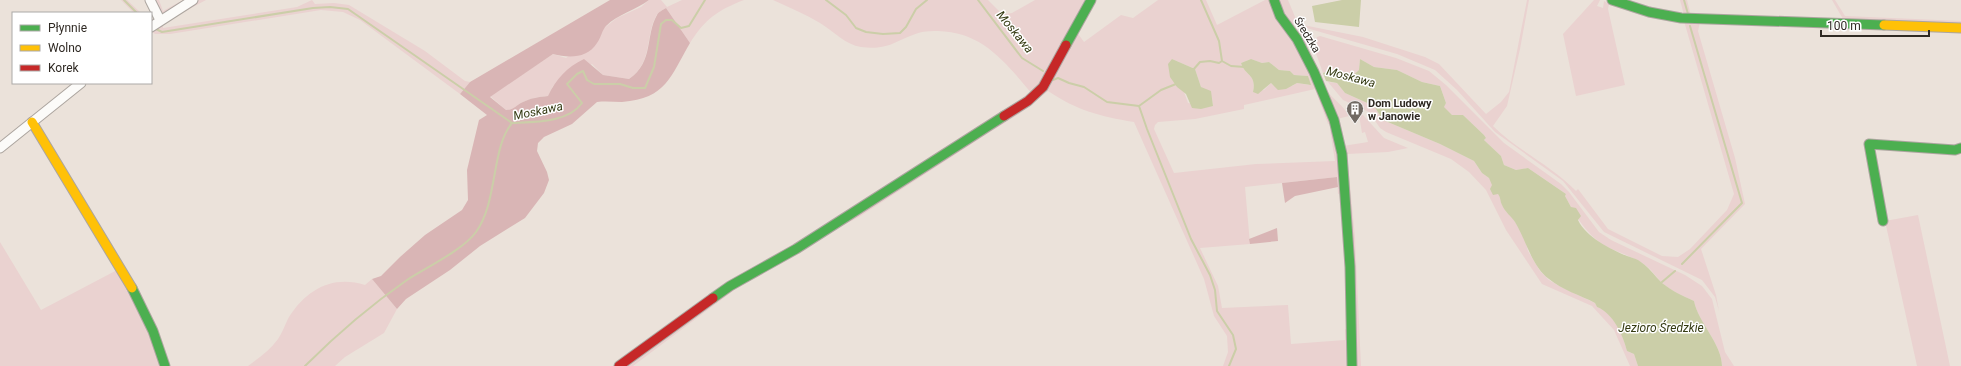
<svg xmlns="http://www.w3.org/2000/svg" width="1961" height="366" font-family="Roboto,sans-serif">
<rect width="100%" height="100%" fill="#ebe2da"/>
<path fill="#ead2d0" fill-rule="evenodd" d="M121 0H127L141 13H134Z
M153 0H159L163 11 183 0H187L162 15Z
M199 0H206L163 23V28L297 7 312 0 315 4 334 3 349 5 425 51 465 81 470 82 460 94 360 20 343 12 321 10 170 34H155L151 31 162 22Z
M649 0H661L667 7 682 0H744C718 10 705 19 690 43L666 8C663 10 658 12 656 16 645 37 653 62 629 79L603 75 592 64 553 86 548 96C539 97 531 98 523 102 516 105 514 110 506 110L490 96 553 54 566 58 617 18 641 7Z
M773 0H988L1000 12 1006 14 1012 13 1035 0H1088L1033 95C1006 63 983 32 938 31 933 31 927 31 922 32 898 38 891 51 861 47 846 45 833 31 820 23 805 14 788 7 773 0Z
M1158 0H1206L1217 25 1265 0H1270L1299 50 1331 123 1328 124 1315 89 1244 105V109L1195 119 1158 122 1155 125 1154 129 1174 173 1256 164 1335 161 1330 130 1334 131 1342 193 1338 194 1337 177 1245 187 1250 244 1200 248 1218 286 1222 308 1288 305 1291 344 1345 340V329L1348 330 1349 366H1223L1228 352 1227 336 1214 316 1204 279 1134 122C1099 116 1078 111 1048 91L1019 114 990 132 859 217 832 231 737 288 633 366H622L682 321 1030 102 1076 31 1084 42 1121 15 1133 18ZM1172 59 1195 69 1201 87 1212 98 1213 106 1188 103ZM1251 59 1262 63 1269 62 1279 70 1290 71 1294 75 1308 76 1309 85 1297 83 1292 86H1274L1271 83 1264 90 1253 92C1257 74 1245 76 1241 63Z
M1277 0H1288L1298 24 1363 37 1425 57 1439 64 1486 114 1501 102 1509 92 1527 0H1529L1520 49 1507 106 1493 126C1518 151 1551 165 1576 191L1578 189 1608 229 1662 256 1678 257 1690 249 1727 210 1734 194 1684 21 1700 22 1698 31 1735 158 1745 204 1701 249 1716 295 1719 311 1715 297 1702 280 1604 232 1563 181 1495 132 1457 90 1435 70 1397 54 1289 23Z
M1594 0H1600L1597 6 1603 8 1604 1 1609 4 1608 9 1625 85 1576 96 1563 34Z
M1680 0H1687L1691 16 1684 15Z
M1832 0H1835L1845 16 1961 21V24L1843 19Z
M1295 30 1312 35 1306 48Z
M1320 36 1396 58 1429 71 1446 85 1504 143 1561 184 1569 192 1599 232 1611 240 1685 275 1702 286 1712 299 1725 352 1734 366H1722C1722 344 1698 322 1694 301 1683 296 1671 291 1662 283 1656 277 1652 270 1645 265 1634 257 1620 253 1607 247 1586 235 1576 216 1565 196L1566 194 1528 168 1516 170 1504 165 1501 156 1484 140 1486 138 1484 135 1463 115H1452L1443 107 1446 103 1440 86 1422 82 1397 70 1374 67 1360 59 1359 70 1350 78 1331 75 1326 72 1323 73 1314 48 1317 37Z
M1328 82 1337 83 1345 93 1374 106 1383 120 1440 144 1474 161 1482 173 1489 178 1501 198 1502 205 1513 218 1525 239 1528 251 1540 271 1549 280 1561 287 1595 303 1597 307C1614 313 1623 335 1627 351L1634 354 1638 366H1630L1614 330 1592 306 1542 284 1506 230 1486 190 1469 172 1451 159 1386 132 1380 128 1369 112 1343 100Z
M1326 90C1334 100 1344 106 1349 116L1337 119Z
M1354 111 1363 115 1384 138 1408 148 1388 152 1347 154 1355 237 1361 366H1356L1343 146 1368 142 1365 132 1362 133 1359 115 1352 116 1351 112Z
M1918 215 1950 366H1917L1885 221Z
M0 242 41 310 119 269 126 280 163 366H0Z
M372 279 397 309 384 333 345 357 335 366H248C259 358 270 350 278 339 283 332 285 324 289 317 307 289 333 275 365 285Z"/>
<path fill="#d9b5b5" d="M610 0H649C636 10 618 14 606 26 602 30 601 38 597 43 587 59 568 58 553 54L490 97 506 110C514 110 516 105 523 102 531 98 539 97 548 96 556 79 567 67 584 59L603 75 629 79C654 62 645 36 657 15 658 12 663 10 666 8L690 43C670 77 667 98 622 102 614 102 606 101 597 102L572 124 544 137 538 143 537 151 547 172 549 180 544 193 525 218 480 246 450 270 406 299 397 309 372 279 381 276 400 257 425 235 462 210 468 200 467 170 479 120 487 115 460 94 470 82Z
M1337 177 1338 187 1295 196 1285 203 1282 183Z
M1277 228 1278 241 1250 244 1249 239Z"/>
<path fill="#cbcea8" d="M1342 0H1361L1359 27 1315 22 1312 6Z
M1172 59 1195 69 1201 87 1211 91 1213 106 1201 109 1192 108 1186 94 1177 87 1170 77 1168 64Z
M1251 59 1262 63 1269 62 1279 70 1290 71 1294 75 1308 76 1311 85 1297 83 1286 89 1278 90 1271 83 1258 94 1253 92C1257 74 1245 76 1241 63Z
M1360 59 1374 67 1397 70 1422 82 1440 86 1446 103 1444 107 1452 115H1463L1484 135 1486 138 1484 140 1501 156 1504 165 1516 170 1528 168 1566 194 1565 196 1571 207 1576 208 1581 216 1578 220C1586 237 1610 249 1627 256 1630 257 1634 258 1638 260 1648 266 1654 275 1662 283 1672 291 1683 296 1694 301 1698 322 1722 344 1722 366H1638L1634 354 1627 351C1623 335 1613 313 1597 307L1595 303C1580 295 1562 290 1549 279 1532 267 1526 240 1515 222 1511 216 1505 212 1502 205 1500 201 1501 198 1498 194L1493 195 1490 189 1492 185 1489 178 1482 173 1474 161 1440 144 1383 120 1374 106 1345 93 1337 83 1326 81 1323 73 1330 71 1331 75 1350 78 1359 70Z"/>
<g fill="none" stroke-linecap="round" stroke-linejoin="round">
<path stroke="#cbcea8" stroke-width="2" d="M124 0 137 13
M826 0 846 15 856 28 866 32 883 34 900 33 906 27 916 9 927 0
M978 0 1022 58 1043 71
M1201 0 1219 41 1222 61
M1684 0 1688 14
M154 28 162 32 313 8 330 7 348 9 512 123
M1193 70 1200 62 1210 61 1219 63 1222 61 1231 66 1245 67
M1053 80 1058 78 1069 83 1084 87 1107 102 1139 106 1161 90 1176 84
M1139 106 1147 129 1191 239 1210 275 1215 290 1217 311 1233 335 1236 349 1229 366
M1682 264 1742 203 1690 26
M1662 282 1675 271
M305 366C336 335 371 305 407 280 427 267 463 250 476 232 498 202 491 148 512 123 534 122 568 123 582 103L567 84 577 74 583 71 587 80 594 84H620L633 88H645L654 67 661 24 666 20H672L681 28 689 26 705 0"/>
<g stroke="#aca59f" stroke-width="11">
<path id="street" d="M150 0 160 20
M151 27 193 0
M0 148 81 83"/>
</g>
<g stroke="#aca59f" stroke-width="11">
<path id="fast" d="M1274 0 1280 16 1297 39 1314 72 1334 120 1342 154 1350 267 1352 366
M1612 0 1649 12 1681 18 1884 25
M1066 45 1091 0
M1883 221 1869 144 1955 150 1961 148
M132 288 153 331 165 366
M713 298 730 286 796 249 1004 116"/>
</g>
<g stroke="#aca59f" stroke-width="11">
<path id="slow" d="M1884 25 1961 28
M32 122 132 288"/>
</g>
<g stroke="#aca59f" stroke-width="11">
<path id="jam" d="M1004 116 1028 101 1043 87 1066 45
M619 366 713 298"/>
</g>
<use href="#street" stroke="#fcfbf9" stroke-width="9"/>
<use href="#fast" stroke="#4caf50" stroke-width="9"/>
<use href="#slow" stroke="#ffc107" stroke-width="9"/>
<use href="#jam" stroke="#c62828" stroke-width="9"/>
</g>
<defs>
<g id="building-pin" transform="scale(0.9)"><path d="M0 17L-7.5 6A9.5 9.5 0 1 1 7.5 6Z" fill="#716a63" stroke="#fff"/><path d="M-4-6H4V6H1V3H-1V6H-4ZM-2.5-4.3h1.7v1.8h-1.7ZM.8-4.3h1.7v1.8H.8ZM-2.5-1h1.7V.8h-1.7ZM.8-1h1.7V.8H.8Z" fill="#fff"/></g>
</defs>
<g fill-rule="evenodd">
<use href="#building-pin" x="1355" y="109"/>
</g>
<g text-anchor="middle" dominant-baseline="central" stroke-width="3" stroke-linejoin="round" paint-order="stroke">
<g font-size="11" fill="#2f2923" stroke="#fff">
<text transform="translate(1307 35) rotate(58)">Średzka</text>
</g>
<g font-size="11" font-weight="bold" fill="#2f2923" stroke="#fff" text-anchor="start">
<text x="1368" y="103">Dom Ludowy<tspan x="1368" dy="13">w Janowie</tspan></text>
</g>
<g font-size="12" font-style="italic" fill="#343a12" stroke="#fff">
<text transform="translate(1015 32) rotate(51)">Moskawa</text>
<text transform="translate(1351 77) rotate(15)">Moskawa</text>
<text transform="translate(538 111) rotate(-12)">Moskawa</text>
<text x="1661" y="328">Jezioro Średzkie</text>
</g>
</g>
<rect x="12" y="12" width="140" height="72" fill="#ffffff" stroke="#aca9a7"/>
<rect x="20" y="25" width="20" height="6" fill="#4caf50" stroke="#aca9a7"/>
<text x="48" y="32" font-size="12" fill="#2f2923">Płynnie</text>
<rect x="20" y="45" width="20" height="6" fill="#ffc107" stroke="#aca9a7"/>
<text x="48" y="52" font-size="12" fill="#2f2923">Wolno</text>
<rect x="20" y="65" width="20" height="6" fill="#c62828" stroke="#aca9a7"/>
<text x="48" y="72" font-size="12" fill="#2f2923">Korek</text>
<path d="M1821 30v6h108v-6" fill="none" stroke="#2f2923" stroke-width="2"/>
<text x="1827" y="30" font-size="12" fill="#2f2923" stroke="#ffffff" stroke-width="3" paint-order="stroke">100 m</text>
</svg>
